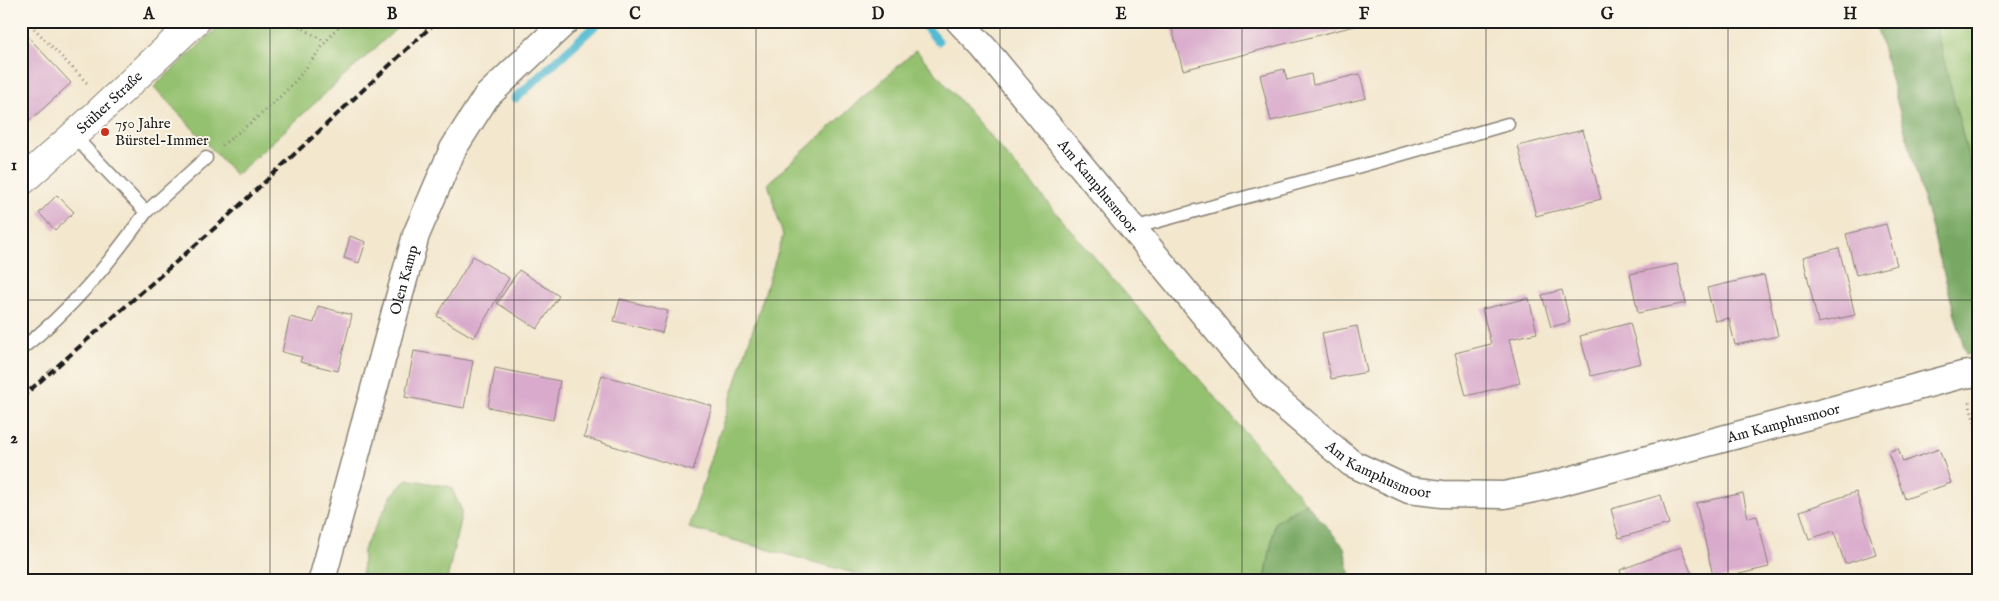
<svg xmlns="http://www.w3.org/2000/svg" width="1999" height="601" font-family="'IM FELL English',serif">
<rect width="100%" height="100%" fill="#fbf7ec"/>
<filter id="ink" filterUnits="userSpaceOnUse"><feTurbulence type="fractalNoise" baseFrequency=".02" numOctaves="2"/><feDisplacementMap in="SourceGraphic" scale="10" xChannelSelector="R" yChannelSelector="G"/><feConvolveMatrix kernelMatrix="1 2 1 2 8 2 1 2 1" color-interpolation-filters="sRGB"/></filter>
<filter id="wash" filterUnits="userSpaceOnUse"><feTurbulence type="fractalNoise" baseFrequency=".0096" numOctaves="4" result="noise"/><feDisplacementMap in="SourceGraphic" scale="20" xChannelSelector="R" yChannelSelector="G"/><feGaussianBlur stdDeviation="1.12" result="paint"/><feColorMatrix in="noise" values="0 0 0 0 0 0 0 0 0 0 0 0 0 0 0 0 0 1.4 0 .05"/><feComposite in="paint" operator="in"/></filter>
<g filter="url(#wash)">
<rect width="100%" height="100%" fill="#f3e7ce"/>
<path fill="#94c16f" stroke="#586e46" d="M225 21H405L236 175 154 87Z
M1934 21H1978V196Z
M916 50 1306 503 1275 522 1265 580H879L689 528 783 236 768 183Z
M407 479 451 487 462 511 447 580H362L363 550 392 495Z"/>
<path fill="#77a762" stroke="#4a623f" d="M1875 21H1934L1978 196V352L1966 355Z
M1306 503 1344 547 1351 580H1265L1275 522Z"/>
<g fill="none" stroke-linecap="round" stroke-linejoin="round">
<path stroke="#54bbd2" stroke-width="9" d="M921 21 938 41
M516 98 600 21"/>
</g>
<g id="blocks">
<path fill="#d9aacc" d="M1170 21H1370V22L1183 70Z
M21 29 71 83 21 129Z
M1284 69 1287 80 1311 74 1313 85 1360 74 1366 98 1271 121 1260 75Z
M1583 130 1601 199 1536 216 1518 146Z
M57 195 74 212 55 230 39 213Z
M1886 224 1897 265 1856 275 1846 234Z
M350 236 366 242 359 263 344 258Z
M1839 248 1855 315 1818 323 1803 257Z
M473 256 509 278 474 338 437 316Z
M1677 264 1686 303 1638 313 1630 274Z
M519 270 559 296 537 329 497 303Z
M1764 275 1778 336 1735 345 1729 318 1715 321 1707 288Z
M1562 290 1570 322 1551 327 1542 295Z
M1529 298 1537 333 1509 339 1520 383 1466 396 1455 353 1491 344 1482 309Z
M620 299 668 311 662 333 614 321Z
M318 306 352 315 338 371 300 362 302 357 282 352 290 317 314 323Z
M1630 323 1641 363 1591 376 1580 336Z
M1357 326 1367 372 1331 379 1322 333Z
M414 351 473 361 464 408 405 397Z
M495 368 560 381 553 420 488 407Z
M602 375 712 406 693 471 584 437Z
M1898 448 1903 462 1939 449 1951 483 1905 499 1888 452Z
M1856 492 1876 554 1845 564 1834 531 1809 539 1800 511Z
M1743 493 1748 518 1757 516 1769 567 1714 580 1696 503Z
M1661 495 1669 524 1619 538 1611 509Z
M1681 547 1694 580H1623L1620 570Z"/>
</g>
</g>
<g filter="url(#ink)">
<use href="#blocks" fill-opacity="0" stroke="#888275" stroke-width="1"/>
<g fill="none" stroke-linecap="round" stroke-linejoin="round">
<g stroke="#888275" stroke-width="15">
<path id="service" d="M74 136 146 212 206 158
M1133 228 1382 160 1508 124
M21 349C71 311 110 262 146 212"/>
</g>
<g stroke="#888275" stroke-width="29">
<g id="minor">
<path id="s1" d="M959 21 984 48 1268 392 1351 463 1409 490 1442 494 1504 495 1543 487 1962 375 1978 373"/>
<path id="s2" d="M322 580 416 235 453 149 486 97 566 21"/>
</g>
</g>
<g stroke="#888275" stroke-width="30">
<g id="tertiary">
<path id="s3" d="M21 182 84 126 196 21"/>
</g>
</g>
<path stroke="#888275" stroke-width="3" stroke-dasharray="1 4" stroke-linecap="butt" d="M27 21 87 83
M291 21 324 41
M222 145C247 126 274 105 295 81 312 62 325 41 343 21
M1969 402 1978 435"/>
<use href="#service" stroke="#fff" stroke-width="12"/>
<use href="#minor" stroke="#fff" stroke-width="26"/>
<use href="#tertiary" stroke="#fff" stroke-width="28"/>
<path stroke="#1c1c1c" stroke-width="4" stroke-dasharray="8 4" stroke-linecap="butt" d="M21 398 225 219 437 21"/>
</g>
</g>
<path fill="none" stroke="#1c1c1c" stroke-width="1" stroke-opacity="0.55" d="M270 21V580M514 21V580M756 21V580M1000 21V580M1242 21V580M1486 21V580M1728 21V580M21 300H1978"/>
<circle fill="#c8321e" stroke="#fbf7ec" stroke-width="2" cx="105" cy="132" r="5"/>
<g text-anchor="middle" dominant-baseline="central" stroke-width="4" stroke-linejoin="round" paint-order="stroke">
<g font-size="15" fill="#1c1c1c" stroke="#fbf7ec">
<text stroke="none"><textPath href="#s3" startOffset="119">Stüher Straße</textPath></text>
<text stroke="none"><textPath href="#s1" startOffset="216">Am Kamphusmoor</textPath></text>
<text stroke="none"><textPath href="#s2" startOffset="311">Olen Kamp</textPath></text>
<text stroke="none"><textPath href="#s1" startOffset="1040">Am Kamphusmoor</textPath></text>
<text stroke="none"><textPath href="#s1" startOffset="620">Am Kamphusmoor</textPath></text>
</g>
<g font-size="15" fill="#1c1c1c" stroke="#fbf7ec" text-anchor="start">
<text x="115" y="123">750 Jahre<tspan x="115" dy="17">Bürstel-Immer</tspan></text>
</g>
</g>
<rect width="1999" height="601" fill="none" stroke="#fbf7ec" stroke-width="55"/>
<rect x="28" y="28" width="1944" height="546" fill="none" stroke="#1c1c1c" stroke-width="2"/>
<g font-size="16" text-anchor="middle" font-weight="bold" fill="#1c1c1c">
<text x="149" y="19">A</text>
<text x="392" y="19">B</text>
<text x="635" y="19">C</text>
<text x="878" y="19">D</text>
<text x="1121" y="19">E</text>
<text x="1364" y="19">F</text>
<text x="1607" y="19">G</text>
<text x="1850" y="19">H</text>
<text x="14" y="170">1</text>
<text x="14" y="443">2</text>
</g>
</svg>
